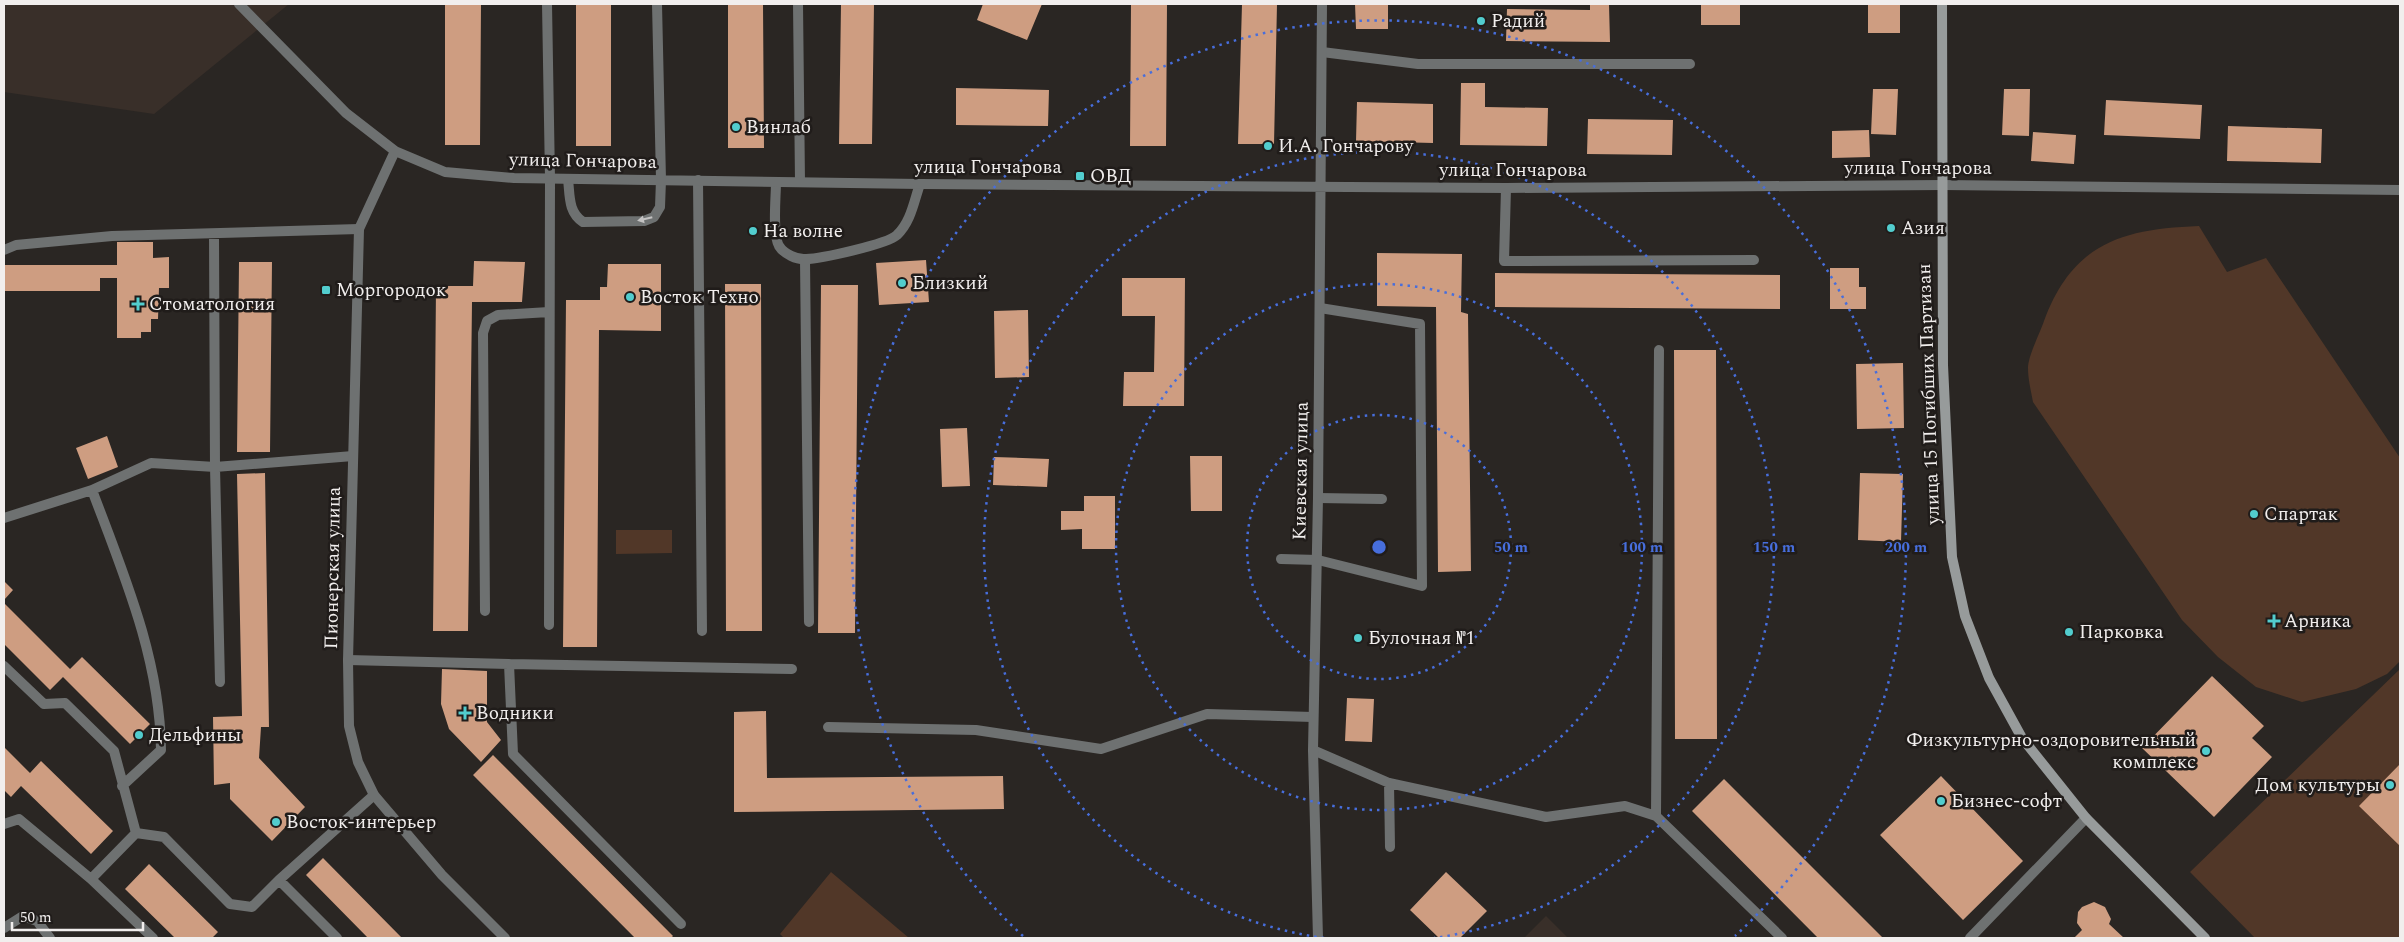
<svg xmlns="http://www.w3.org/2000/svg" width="2404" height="942" font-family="Spectral,serif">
<rect width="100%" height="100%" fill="#2a2623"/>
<path fill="#392f29" d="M4 4H289L154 114 4 92Z
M1546 916 1568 938H1524Z"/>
<path fill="#513728" d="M2199 226 2227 272 2266 258 2400 458V661L2387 674 2356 689 2302 702 2256 687 2218 657 2182 620 2033 402C2031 391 2028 379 2028 368 2028 356 2040 333 2044 321 2073 243 2122 229 2199 226Z
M672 530V553L616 554V530Z
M2400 669V938H2255L2190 872Z
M831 872 909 938H784L780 934Z"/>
<path fill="#ce9d81" d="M445 4H481L480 145H445Z
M576 4H611V146H576Z
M728 4H763L764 148H728Z
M841 4H874L872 144H839Z
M983 4H1042L1027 40 977 20Z
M1131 4H1167L1166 146H1130Z
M1242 4H1277L1274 144H1238Z
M1355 4H1388V29H1356Z
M1590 4H1609L1610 42 1506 41 1507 9 1590 10Z
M1701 4H1740V25H1701Z
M1868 4H1900V33H1868Z
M1461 83H1485V107L1548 108 1547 146 1460 145Z
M956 88 1049 90 1048 126 956 125Z
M1873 89H1898L1896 135 1871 134Z
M2004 89H2030L2029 136 2002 135Z
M2106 100 2202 105 2200 139 2104 135Z
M1357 102 1433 104V143L1356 141Z
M1588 119 1673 120 1672 155 1587 154Z
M2228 126 2322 129 2321 163 2227 161Z
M1869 130 1870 157 1832 158V131Z
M2033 132 2076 135 2074 164 2031 161Z
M117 242H153V258L169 257V288H159L158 319H151V332H141V338H117V278H100V291H4V265H117Z
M1377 253 1462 254 1461 312 1468 314 1471 571 1438 572 1436 307 1377 306Z
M926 260 929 302 879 305 876 263Z
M474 261 525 262 522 302H472L468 631H433L436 286H473Z
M239 262H272L270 452H237Z
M608 264H661V331L599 330 597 647H563L566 300H600V287H607Z
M1830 268H1859V287H1866V309H1830Z
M1495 273 1780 275V309L1495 307Z
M1122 278H1185L1184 406H1123L1124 372H1154L1155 316H1122Z
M725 284H761L762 631H726Z
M821 285H858L855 633H818Z
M1028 310 1029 377 995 378 994 311Z
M1674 350H1716L1717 739H1675Z
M1903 363 1904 428 1857 429 1856 364Z
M967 428 970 486 942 487 940 429Z
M107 436 118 467 88 479 76 448Z
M1190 456H1222V511H1191Z
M994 457 1049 459 1047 487 993 485Z
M265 473 269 727H261L259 758 305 807 272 841 230 799V783L214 785 213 717 242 716 237 474Z
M1860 473 1903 474 1901 542 1858 540Z
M1084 496H1115V549H1082V529L1061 530V511H1084Z
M4 581 13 590 4 600Z
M4 603 70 669 82 657 150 724 130 744 63 677 50 690 4 644Z
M442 669 487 671V722L501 740 481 762 449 729 441 704Z
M2212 676 2264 726 2252 738 2272 757 2214 817 2142 748Z
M1347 698 1374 699 1372 742 1345 741Z
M766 711 767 778 1003 776 1004 809 734 812V712Z
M4 747 30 773 41 761 113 831 91 854 21 786 11 797 4 790Z
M493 755 673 936 671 938H635L473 775Z
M2400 764V846L2359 806Z
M1941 776 2023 861 1963 920 1880 835Z
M1724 779 1883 938H1818L1692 811Z
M323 858 402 938H368L306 875Z
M149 864 218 932 212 938H175L125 889Z
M1446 872 1487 911 1460 938H1439L1410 910Z
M2094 902 2105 907 2111 919 2109 924 2124 938H2074L2082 930 2077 923 2078 912 2082 907Z"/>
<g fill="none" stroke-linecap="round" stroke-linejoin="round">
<path stroke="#6e7171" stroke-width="10" d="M547 4 550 179 549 625
M798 4 800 182
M1322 52 1418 64H1690
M568 179C570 196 568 212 583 222L644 221 654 217 660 207 661 180
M698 180 702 631
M776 182C776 198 772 233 779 246 784 254 797 260 806 259 820 259 888 244 897 235 911 222 914 201 920 184
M1506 188 1504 261 1754 260
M4 250 16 245 112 236 359 229
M805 260 809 622
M1659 350 1656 816 1782 938
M92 490C124 575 160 659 161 750L122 786
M1318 498 1382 499
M4 518 92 490 151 463 215 467 214 234
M1281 559 1318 560 1422 586 1420 324 1320 308
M485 611 483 333 487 321 498 315 549 312
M348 660 509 664 513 754 681 924
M509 664 792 669
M4 666 44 704 65 703 114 751 136 833
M220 682 215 467 353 456
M828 727 976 730 1101 749 1207 714 1313 717
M1313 750 1389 783 1546 817 1625 806 1656 816
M1389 783 1390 847
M4 824 19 819 91 879
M279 880 374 795
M23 916 37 921 50 938
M153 938 91 879 136 833 164 837 230 904 252 907 279 880 337 938
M1970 938 2086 818"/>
<path stroke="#6e7171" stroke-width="10" d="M239 4 346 113 395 151 445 172 514 178 920 184 1506 188 1943 185 2400 190
M657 4 661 180
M395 151 359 229 348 660 349 726 358 762 374 795 442 875 505 938
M4 928 23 916
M1318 938 1313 750 1318 498 1322 4"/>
<path stroke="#979b9b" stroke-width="10" d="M1942 4 1943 365 1952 557 1965 616 1989 678 2022 738 2086 818 2205 938"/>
</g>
<defs><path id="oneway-solid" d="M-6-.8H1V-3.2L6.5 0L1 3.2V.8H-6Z" transform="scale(1.25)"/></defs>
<use fill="#c3c2c2" href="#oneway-solid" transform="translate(645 219) rotate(167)"/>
<g fill="none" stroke="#476edc" stroke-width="2.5" stroke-dasharray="2.5 5">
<circle cx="1379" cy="547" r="132"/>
<circle cx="1379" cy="547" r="263"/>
<path d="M1324 938A395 395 0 1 1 1434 938"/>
<path d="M1023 936A527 527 0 1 1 1735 936"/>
</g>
<g fill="#52cdce" stroke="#201c1a" stroke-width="2">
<circle cx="1481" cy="21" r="5"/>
<circle cx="736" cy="127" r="5"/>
<circle cx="1268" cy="146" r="5"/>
<rect x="1075" y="171" width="10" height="10" rx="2.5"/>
<circle cx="1891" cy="228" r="5"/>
<circle cx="753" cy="231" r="5"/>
<circle cx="902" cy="283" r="5"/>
<rect x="321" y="285" width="10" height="10" rx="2.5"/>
<circle cx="630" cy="297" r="5"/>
<path d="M135.5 296.5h5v5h5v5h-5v5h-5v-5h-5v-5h5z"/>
<circle cx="2254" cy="514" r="5"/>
<path d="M2271.5 613.5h5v5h5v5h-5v5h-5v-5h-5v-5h5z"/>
<circle cx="2069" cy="632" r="5"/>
<circle cx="1358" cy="638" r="5"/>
<path d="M462.5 705.5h5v5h5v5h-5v5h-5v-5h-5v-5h5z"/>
<circle cx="139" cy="735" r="5"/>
<circle cx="2206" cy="751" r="5"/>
<circle cx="2390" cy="785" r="5"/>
<circle cx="1941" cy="801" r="5"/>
<circle cx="276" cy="822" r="5"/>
</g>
<g text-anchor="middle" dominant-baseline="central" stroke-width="5" stroke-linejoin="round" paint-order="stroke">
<g font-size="19" fill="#f1eeed" stroke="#201c1a" text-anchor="start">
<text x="1491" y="21">Радий</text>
<text x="746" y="127">Винлаб</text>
<text x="1278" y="146">И.А. Гончарову</text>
<text x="1090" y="176">ОВД</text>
<text x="1901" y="228">Азия</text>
<text x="763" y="231">На волне</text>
<text x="912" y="283">Близкий</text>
<text x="336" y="290">Моргородок</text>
<text x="640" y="297">Восток Техно</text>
<text x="149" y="304">Стоматология</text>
<text x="2264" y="514">Спартак</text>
<text x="2284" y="621">Арника</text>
<text x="2079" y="632">Парковка</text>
<text x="1368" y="638">Булочная №1</text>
<text x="476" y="713">Водники</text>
<text x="149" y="735">Дельфины</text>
<text x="2196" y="740" text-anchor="end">Физкультурно-оздоровительный<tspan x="2196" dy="22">комплекс</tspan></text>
<text x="2380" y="785" text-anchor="end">Дом культуры</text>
<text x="1951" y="801">Бизнес-софт</text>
<text x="286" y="822">Восток-интерьер</text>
</g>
<g font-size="19" fill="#f1eeed" stroke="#201c1a">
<text transform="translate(583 161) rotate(1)">улица Гончарова</text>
<text x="988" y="167">улица Гончарова</text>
<text x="1918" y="168">улица Гончарова</text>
<text x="1513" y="170">улица Гончарова</text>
<text transform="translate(1929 394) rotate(-92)">улица 15 Погибших Партизан</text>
<text transform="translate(1301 471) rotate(-89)">Киевская улица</text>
<text transform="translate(333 568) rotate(-89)">Пионерская улица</text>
</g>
</g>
<circle cx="1379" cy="547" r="8" fill="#476edc" stroke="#201c1a" stroke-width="2.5"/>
<g font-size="15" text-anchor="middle" font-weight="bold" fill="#476edc" stroke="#201c1a" stroke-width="5" stroke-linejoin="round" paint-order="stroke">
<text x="1511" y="552">50 m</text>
<text x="1642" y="552">100 m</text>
<text x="1774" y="552">150 m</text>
<text x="1906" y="552">200 m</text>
</g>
<rect width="2404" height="942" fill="none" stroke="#f1eeed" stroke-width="10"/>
<path d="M12 922v8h131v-8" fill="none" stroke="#f1eeed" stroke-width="2.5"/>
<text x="20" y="922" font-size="15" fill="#f1eeed" stroke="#201c1a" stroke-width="4" paint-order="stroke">50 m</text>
</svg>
